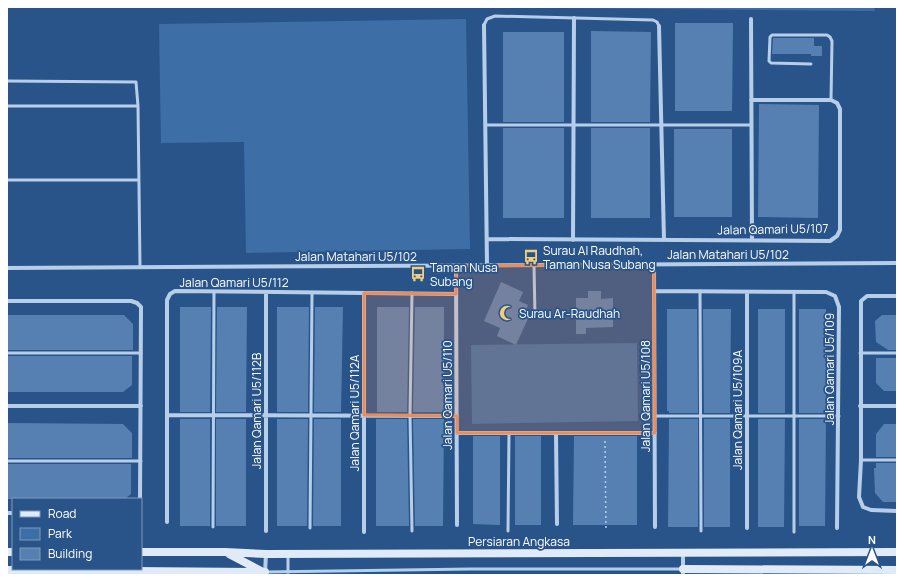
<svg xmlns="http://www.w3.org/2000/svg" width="904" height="582" font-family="Manrope,sans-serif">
<rect width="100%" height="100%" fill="#29548a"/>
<path fill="#3e6ea6" d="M437 7H874L875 11 465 7Z
M466 19 470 249 246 253 244 142 161 143 159 24Z
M637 343 638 421 472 424 471 345Z"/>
<path fill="#5680b2" d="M675 23H733L732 111H675Z
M591 31 651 32 650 122H591Z
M503 32H564V122H503Z
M773 38H814V46H822V56H811V54H772Z
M759 104 819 105 818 218 758 217Z
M503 128H564V218H503Z
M591 128H650V218H591Z
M674 129H732V217H674Z
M501 282 523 292 519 301 528 305 525 312 530 314 516 345 497 336 500 328 484 321Z
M588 291H601V299L613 298V327L586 328V334H576V298H588Z
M180 307H211L210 412H180Z
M217 307H247L246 412H216Z
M277 307H309L308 412H277Z
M315 307H343L341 412H314Z
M377 307H409L407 412H377Z
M415 307H444V412H413Z
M667 309H697L698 413H669V411H667Z
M703 309H731L730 413H704Z
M758 309H785V413H758Z
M799 309H826V413H799Z
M7 315H124L133 324V350H7Z
M882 315H897V350H888L876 342 875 321Z
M7 356H132V385L123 392H7Z
M876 358H897V391H884L876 383Z
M180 419H210V526H180Z
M216 419H246V526H216Z
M277 419H308L307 526H277Z
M314 419H341V526H313Z
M376 419H407L409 526H376Z
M413 419H444L443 526H415Z
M669 419H698V527H668Z
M704 419H730V527H704Z
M758 419H785L784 527H758Z
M799 419H826L825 526H799Z
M7 423 123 424 132 433V458H7Z
M884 424H897V457H876V434Z
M473 436H500V525L473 524Z
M515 436H541V525H515Z
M574 436H637V525H573Z
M876 463H897V502H883L875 493 874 468H876Z
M7 464H131V494L125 499H7Z"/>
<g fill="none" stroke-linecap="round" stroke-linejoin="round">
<path stroke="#b7cee9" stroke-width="1.5" stroke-dasharray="2 3" stroke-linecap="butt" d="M605 441 606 531"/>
<path stroke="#b7cee9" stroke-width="3" d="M484 25 487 19 495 16 653 20 657 22 659 26
M811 64 771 63 769 61 770 37 772 35H827L830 37 832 41 831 100
M7 81 136 82 138 106 140 267
M7 106H138
M486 125H751
M7 180H139
M534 265 535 317
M700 291 701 531
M7 353H141
M860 353H897
M655 416H839
M861 460H897
M7 461H141
M213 527 214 292
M310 528 312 293
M412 531 410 415 412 293
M508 531 509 433
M794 532V292
M288 556V575
M265 572 471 569H681"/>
<path stroke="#b7cee9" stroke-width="4" d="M751 19 752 240
M484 25 487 265
M659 26 664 240
M487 239 830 241 837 236 840 230V109L837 103 831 100H751
M573 240 574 18
M654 264 655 527
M456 266 457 525
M7 268 897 263
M654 291 826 292 835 296 839 307 837 528
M266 292V531
M747 292V528
M897 296H867L861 301V460L859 497 863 507 871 510 897 511
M7 301H131L137 303 141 307 140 499
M7 406H141
M860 406H897
M167 415 457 416
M457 433H655
M556 433 557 524
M7 513H13
M167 522V300L170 294 175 291 456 294
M364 532V293
M683 552V575
M265 573 266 554"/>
<path stroke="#e1ebf8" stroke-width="8" d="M7 552H13
M141 552H225L266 554 897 552
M229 554 263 572
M683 569 897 570
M7 570 265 572"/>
</g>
<path fill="#ef8b55" fill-opacity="0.2" stroke="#ef8b55" stroke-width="3" stroke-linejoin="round" d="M654 264 655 433H457V416L364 415V293L456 294V266Z"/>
<defs>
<g id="bus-bare" transform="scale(1.2)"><path d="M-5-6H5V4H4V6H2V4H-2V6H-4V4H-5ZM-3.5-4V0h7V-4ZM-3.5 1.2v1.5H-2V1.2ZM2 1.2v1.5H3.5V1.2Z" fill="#f0ce7e" stroke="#29548a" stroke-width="2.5" paint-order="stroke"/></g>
<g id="mosque-bare" transform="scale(1.2)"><path d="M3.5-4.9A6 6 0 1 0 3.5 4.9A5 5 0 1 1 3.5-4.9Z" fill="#f0ce7e" stroke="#29548a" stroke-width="2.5" paint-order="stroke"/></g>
</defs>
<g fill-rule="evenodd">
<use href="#bus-bare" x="531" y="257"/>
<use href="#bus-bare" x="418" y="274"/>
<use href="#mosque-bare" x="507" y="313"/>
</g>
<g text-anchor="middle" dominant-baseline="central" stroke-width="3.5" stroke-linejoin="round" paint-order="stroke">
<g font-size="12" fill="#fff" stroke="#29548a">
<text transform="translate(773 229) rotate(-1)">Jalan Qamari U5/107</text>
<text x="728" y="254">Jalan Matahari U5/102</text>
<text x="356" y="256">Jalan Matahari U5/102</text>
<text x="234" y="282">Jalan Qamari U5/112</text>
<text transform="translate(829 369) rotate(-90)">Jalan Qamari U5/109</text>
<text transform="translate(447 395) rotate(-90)">Jalan Qamari U5/110</text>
<text transform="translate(645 396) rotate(-90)">Jalan Qamari U5/108</text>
<text transform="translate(737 410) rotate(-90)">Jalan Qamari U5/109A</text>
<text transform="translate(256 411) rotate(-90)">Jalan Qamari U5/112B</text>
<text transform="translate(354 413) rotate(-90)">Jalan Qamari U5/112A</text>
<text x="519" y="541">Persiaran Angkasa</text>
</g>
<g font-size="12" fill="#fff" stroke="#29548a" text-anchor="start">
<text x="543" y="250">Surau Al Raudhah,<tspan x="543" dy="14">Taman Nusa Subang</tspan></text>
<text x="430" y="267">Taman Nusa<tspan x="430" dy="14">Subang</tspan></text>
<text x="519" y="313">Surau Ar-Raudhah</text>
</g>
</g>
<rect width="904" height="582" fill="none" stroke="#ffffff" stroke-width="16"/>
<rect x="12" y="498" width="130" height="72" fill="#29548a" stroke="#7f98b9"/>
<rect x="20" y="511" width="20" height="6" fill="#e1ebf8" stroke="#7f98b9"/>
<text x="48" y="518" font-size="12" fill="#ffffff">Road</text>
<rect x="20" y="528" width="20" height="12" fill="#3e6ea6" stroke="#7f98b9"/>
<text x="48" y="538" font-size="12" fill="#ffffff">Park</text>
<rect x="20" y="548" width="20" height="12" fill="#5680b2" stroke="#7f98b9"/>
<text x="48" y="558" font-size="12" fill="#ffffff">Building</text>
<g transform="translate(872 550)" stroke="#29548a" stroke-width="3" paint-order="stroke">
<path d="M0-3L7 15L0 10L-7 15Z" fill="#ffffff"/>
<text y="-6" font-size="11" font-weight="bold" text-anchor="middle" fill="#ffffff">N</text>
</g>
</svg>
